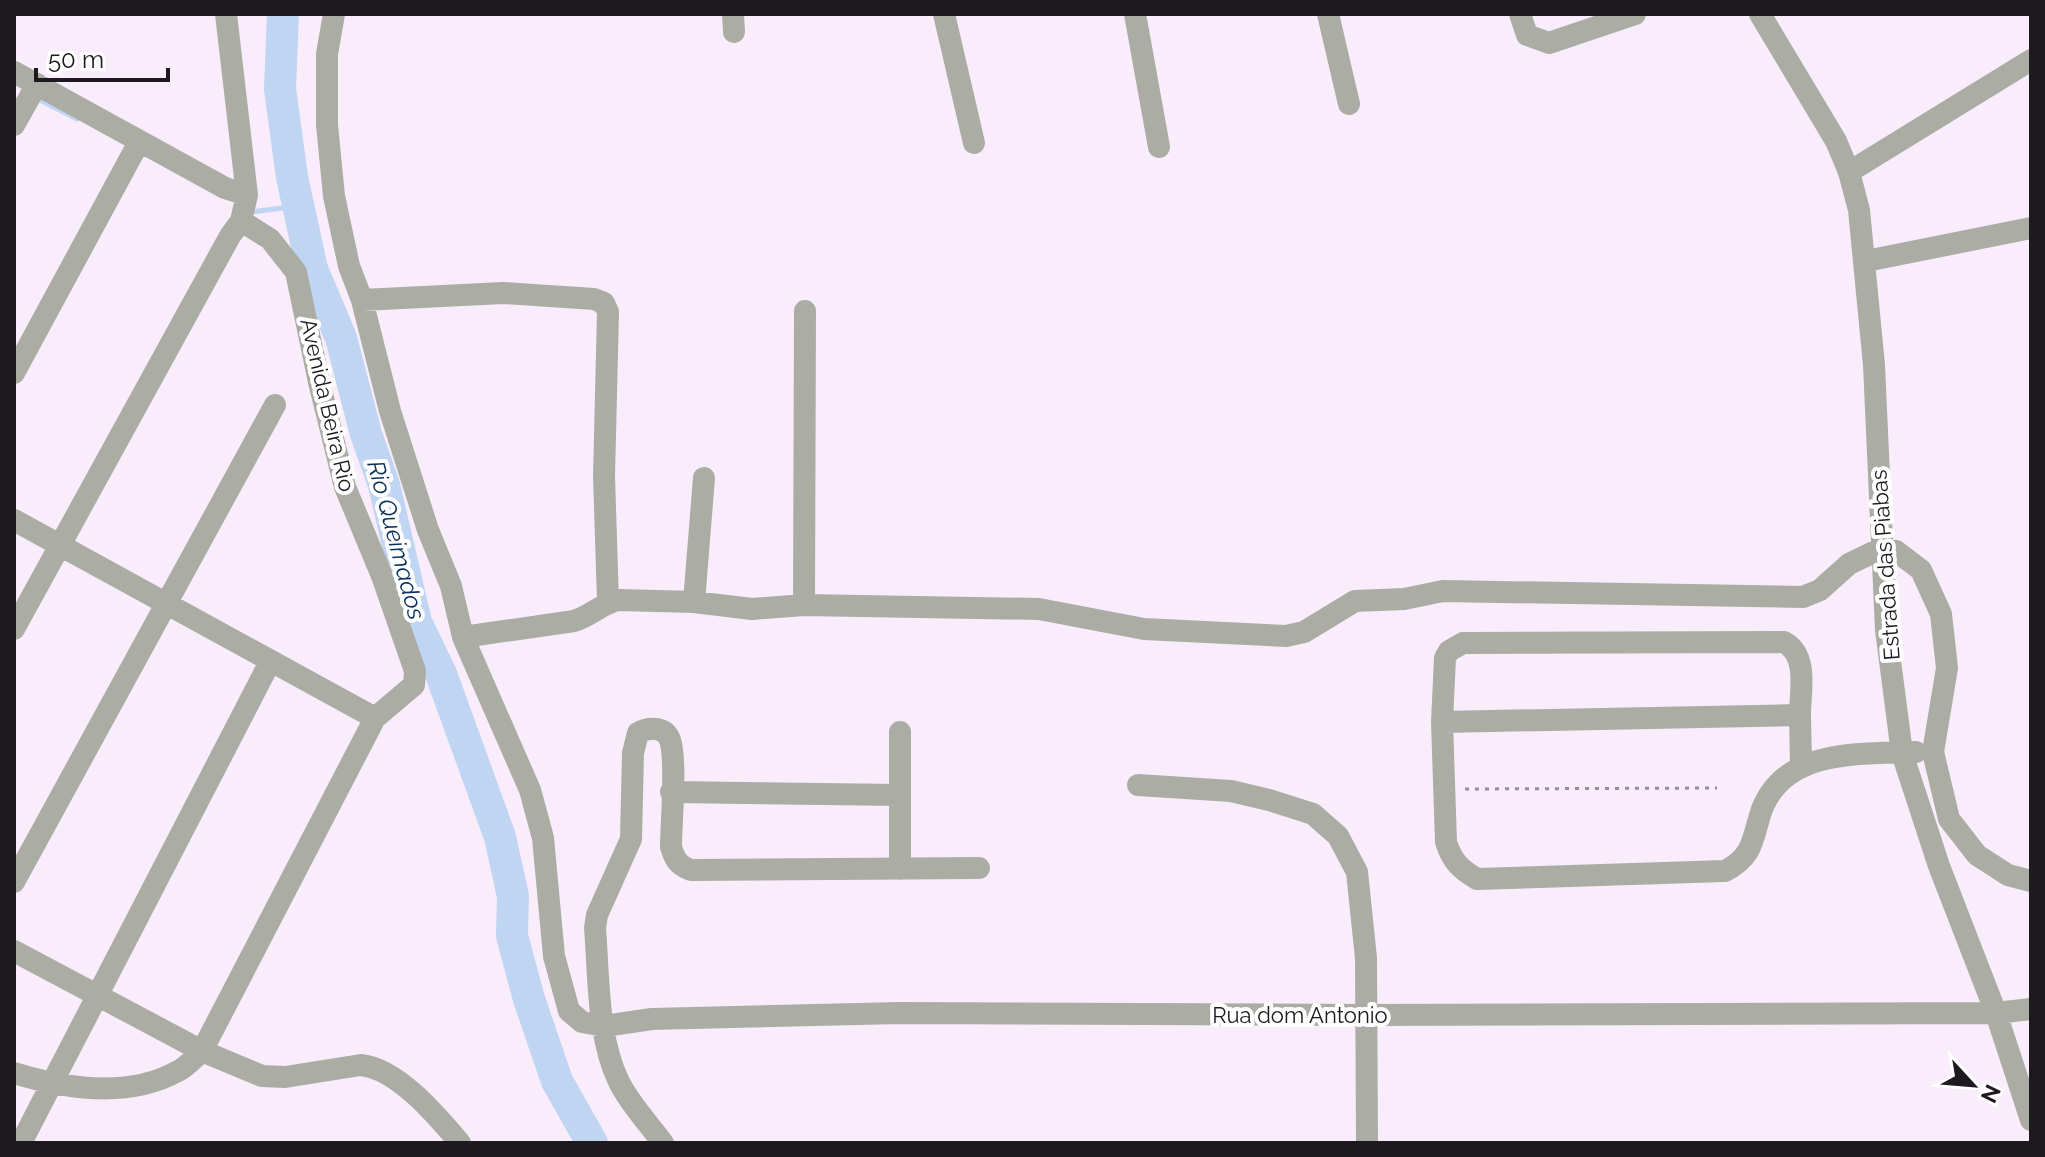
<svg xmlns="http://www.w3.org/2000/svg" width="2045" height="1157" font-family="Raleway,sans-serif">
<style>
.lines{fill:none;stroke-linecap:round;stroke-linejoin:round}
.stream{stroke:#bfd5f2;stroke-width:5}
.river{stroke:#bfd5f2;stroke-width:32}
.path{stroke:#948c96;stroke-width:3;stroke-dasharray:4 6;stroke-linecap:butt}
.minor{stroke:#abada5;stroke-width:22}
.labels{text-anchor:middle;stroke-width:8;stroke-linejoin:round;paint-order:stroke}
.street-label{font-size:22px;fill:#1d191e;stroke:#fff}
.water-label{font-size:24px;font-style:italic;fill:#0a305c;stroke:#fff}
</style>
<rect width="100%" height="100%" fill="#f9edfc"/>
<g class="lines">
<!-- stream -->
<path class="stream" d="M36,98L77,119
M251,212L298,206"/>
<!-- river -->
<path class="river" d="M283,14L280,89L292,177L312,269L341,338L366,434L384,485L416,622L441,674L500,837L513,896L512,936L529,999L557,1081L592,1143"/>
<!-- path -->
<path class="path" d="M1465,789L1717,788"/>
<!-- minor -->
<path class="minor" d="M334,14L327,54V125L334,196L349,266L362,300L390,411L428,530L451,586L463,637L530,790L543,838L554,956L569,1011L582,1022L604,1026L652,1019L900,1013L1368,1015L1996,1013L2031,1009
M733,14L734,32
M944,14L974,143
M1135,14L1159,147
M1328,14L1349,104
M1520,14L1527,35L1549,43L1635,14
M1760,14L1836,141L1849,172L1859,210L1874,365L1886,630L1902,753L1939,866L1996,1013L2031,1120
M14,72L225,188L247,195
M14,125L37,84
M1849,172L2031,60
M1866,261L2031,228
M362,300L503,293L594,299L604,303L608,312L604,476L608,602
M14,373L139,142
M14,520L375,718L414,685L415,671L382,576L345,487L319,382L296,272L270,239L241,221
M694,602L704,478
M804,605L805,311
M14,629L230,236L241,221L247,195L226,14
M463,637L574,621C591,616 602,603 619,600L694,602L752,609L804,605L1039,609L1144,629L1286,636L1304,632L1355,601L1404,599L1443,591L1803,597L1820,590L1849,564L1882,548L1896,551L1921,570L1941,614L1947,668L1933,752L1949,819L1977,855L2008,875L2031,881
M1442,722L1445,658L1449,651L1463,643L1784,642C1809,655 1800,692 1800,715
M900,732V869
M1801,765L1800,715L1442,722L1446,842C1452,861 1460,869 1477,879L1725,871C1752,857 1752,842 1760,815C1781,748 1859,754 1916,752
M1138,785L1231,791L1269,800L1313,814L1338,836L1357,872L1366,958L1367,1143
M671,792L900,795
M14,882L275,405
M14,951L202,1051L262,1076L285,1077L361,1065C398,1069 437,1116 460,1143
M14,1073C66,1089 128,1099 178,1071C187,1067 195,1057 202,1051L375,718
M21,1143L270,662
M663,1143C648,1123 630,1104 619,1082C597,1037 599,977 595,928L597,915L631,839L633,753L638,733C648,727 665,726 670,740C677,761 671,822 671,847C675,860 678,865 691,870L979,868"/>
</g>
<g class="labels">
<!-- street labels -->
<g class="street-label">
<text transform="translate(328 405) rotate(77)" y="8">Avenida Beira Rio</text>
<text transform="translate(1885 565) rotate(-94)" y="8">Estrada das Piabas</text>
<text x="1300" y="1023">Rua dom Antonio</text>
</g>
<!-- water labels -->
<g class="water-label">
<text transform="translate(396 540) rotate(75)" y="8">Rio Queimados</text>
</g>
</g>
<!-- border -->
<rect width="2045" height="1157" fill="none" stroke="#1d191e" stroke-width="32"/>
<!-- north arrow -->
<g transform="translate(1973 1085) rotate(116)" stroke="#ffffff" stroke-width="6" paint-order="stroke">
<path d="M0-6L14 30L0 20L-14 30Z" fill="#1d191e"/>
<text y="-12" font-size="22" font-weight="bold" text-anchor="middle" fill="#1d191e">N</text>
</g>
<!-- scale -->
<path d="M36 68v12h132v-12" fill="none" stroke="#1d191e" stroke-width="4"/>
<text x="48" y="68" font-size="24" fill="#1d191e" stroke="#ffffff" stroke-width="6" paint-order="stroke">50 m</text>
</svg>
